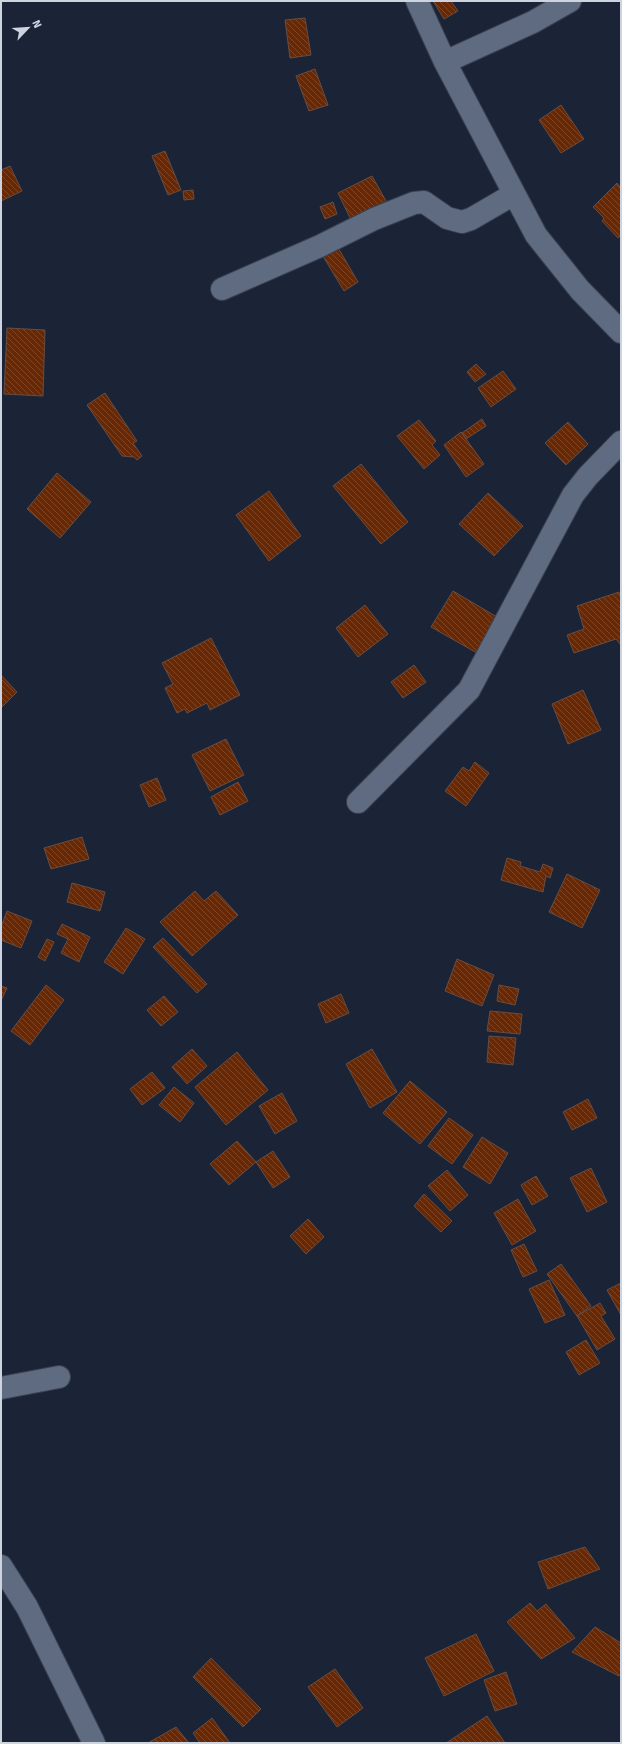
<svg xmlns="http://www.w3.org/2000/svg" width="622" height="1744" font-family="'Fira Sans',sans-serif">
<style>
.building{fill:url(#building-back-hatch);stroke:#664d43}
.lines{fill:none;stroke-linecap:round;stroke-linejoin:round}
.minor-casing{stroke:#394150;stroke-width:24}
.minor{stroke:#5f6b81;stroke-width:22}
</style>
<defs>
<pattern id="building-back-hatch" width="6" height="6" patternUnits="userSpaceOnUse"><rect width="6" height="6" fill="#692804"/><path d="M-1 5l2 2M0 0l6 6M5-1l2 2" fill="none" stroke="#7d4628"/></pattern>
</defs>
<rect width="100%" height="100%" fill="#1b2436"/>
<!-- building -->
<path class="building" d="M433,1H451L458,11L444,19Z
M305,18L311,55L290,58L285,20Z
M315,69L328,105L309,111L296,76Z
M561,105L584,139L561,153L539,120Z
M165,151L181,190L168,195L152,156Z
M10,166L22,191L1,201V170Z
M372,176L390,208L354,226L338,193Z
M617,183L621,188V235L618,238L602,221L604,218L593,207Z
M193,190L194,199L184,200L183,191Z
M333,202L337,214L325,219L320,207Z
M336,244L358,282L344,291L321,253Z
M7,328L45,330L43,396L4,394Z
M476,364L486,374L475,382L467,372Z
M503,371L516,389L491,407L478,388Z
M105,393L137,441L133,443L142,456L137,460L134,457L122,456L87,405Z
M482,419L486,426L466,439L462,433Z
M419,420L436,441L432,445L440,455L424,469L397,436Z
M568,422L588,444L566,465L545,443Z
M461,432L484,464L466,477L444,445Z
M361,464L408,522L381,544L333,486Z
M57,473L91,502L60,538L27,509Z
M269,491L301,536L269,561L236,515Z
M488,493L523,526L494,556L459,524Z
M453,591L497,617L477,653L431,627Z
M619,592L621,597V645L616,639L574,653L567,635L584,629L577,606Z
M365,605L388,634L358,657L336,628Z
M211,638L240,695L210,710L207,703L187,713L185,709L177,713L165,688L173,684L162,663Z
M414,665L426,682L403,698L391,682Z
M1,675L17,692L1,708Z
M583,690L601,730L568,744L552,704Z
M226,739L244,775L210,791L192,755Z
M475,762L489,773L466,806L445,791L463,767L469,771Z
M157,778L166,800L149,807L140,785Z
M238,782L248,801L220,815L211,797Z
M82,837L89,859L51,869L44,848Z
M507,858L521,862L520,866L540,872L543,864L553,868L550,878L546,876L543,892L501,880Z
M567,874L600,890L582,928L549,912Z
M72,883L105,892L100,911L67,902Z
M195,891L204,901L216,891L238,915L192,956L160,922Z
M7,911L32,921L21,948L1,940V927Z
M62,924L90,937L79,962L61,953L68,939L57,934Z
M126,928L145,939L123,974L104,962Z
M163,938L207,984L197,993L153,947Z
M47,939L54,942L45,961L38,957Z
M457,959L494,975L482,1006L445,991Z
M46,985L64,1000L30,1045L11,1031Z
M499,985L519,989L515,1005L497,1001Z
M1,986L7,988L1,1001Z
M341,994L349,1013L326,1023L318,1004Z
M164,996L178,1012L161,1026L147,1010Z
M490,1011L522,1014L520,1034L487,1031Z
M489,1036L516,1038L513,1065L487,1062Z
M192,1049L207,1066L187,1084L172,1067Z
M372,1049L397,1092L370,1108L346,1064Z
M237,1052L268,1090L226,1125L195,1087Z
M152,1072L165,1088L142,1105L130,1089Z
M410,1081L447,1112L420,1144L383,1113Z
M174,1087L194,1103L180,1122L159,1105Z
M282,1093L297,1121L275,1134L259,1106Z
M588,1099L597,1118L572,1130L563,1112Z
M449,1118L473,1135L452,1164L428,1146Z
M482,1137L508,1153L490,1184L463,1167Z
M237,1141L256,1162L229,1185L210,1164Z
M273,1151L290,1177L273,1188L256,1162Z
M591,1168L607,1202L587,1212L570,1178Z
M447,1170L468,1195L450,1211L428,1186Z
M536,1176L548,1196L532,1205L521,1185Z
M424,1194L452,1221L441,1232L414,1206Z
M518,1199L536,1231L512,1245L494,1213Z
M308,1219L324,1237L306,1254L290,1236Z
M524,1244L537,1271L523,1277L511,1250Z
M561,1264L591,1306L577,1316L547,1274Z
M549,1280L565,1315L545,1323L529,1289Z
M621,1283V1315L607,1290Z
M600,1303L606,1313L601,1316L615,1339L597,1350L577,1316Z
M586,1340L600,1363L579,1375L566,1352Z
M585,1547L600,1569L548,1589L538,1562Z
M530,1603L537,1611L546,1604L575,1638L541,1659L507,1622Z
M595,1627L621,1643V1674L619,1676L572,1652Z
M476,1634L494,1671L444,1696L425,1658Z
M211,1658L261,1709L243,1727L193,1677Z
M335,1669L363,1708L337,1727L308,1687Z
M506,1672L517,1704L495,1711L484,1680Z
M487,1716L505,1743H446Z
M212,1718L230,1743H200L193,1733Z
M176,1727L189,1743H148Z"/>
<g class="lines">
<!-- minor casing -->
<g class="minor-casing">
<path id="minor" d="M417,1L445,62L536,235L580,290L621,332
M445,62L533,22L570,1
M222,289L320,246L374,219L414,203L424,202L447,218L462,222L471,219L514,194
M358,802L469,690L573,495L588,476L621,442
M1,1388L59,1377
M1,1566L27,1607L94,1743"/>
</g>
<!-- minor -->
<use href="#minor" class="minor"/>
</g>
<!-- border -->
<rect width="622" height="1744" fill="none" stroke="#cdd4e0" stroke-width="4"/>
<!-- north arrow -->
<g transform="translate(28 28) rotate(65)" stroke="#1b2436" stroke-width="3" paint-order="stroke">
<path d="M0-3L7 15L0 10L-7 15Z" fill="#cdd4e0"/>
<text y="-6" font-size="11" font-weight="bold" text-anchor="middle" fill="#cdd4e0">N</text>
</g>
</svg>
